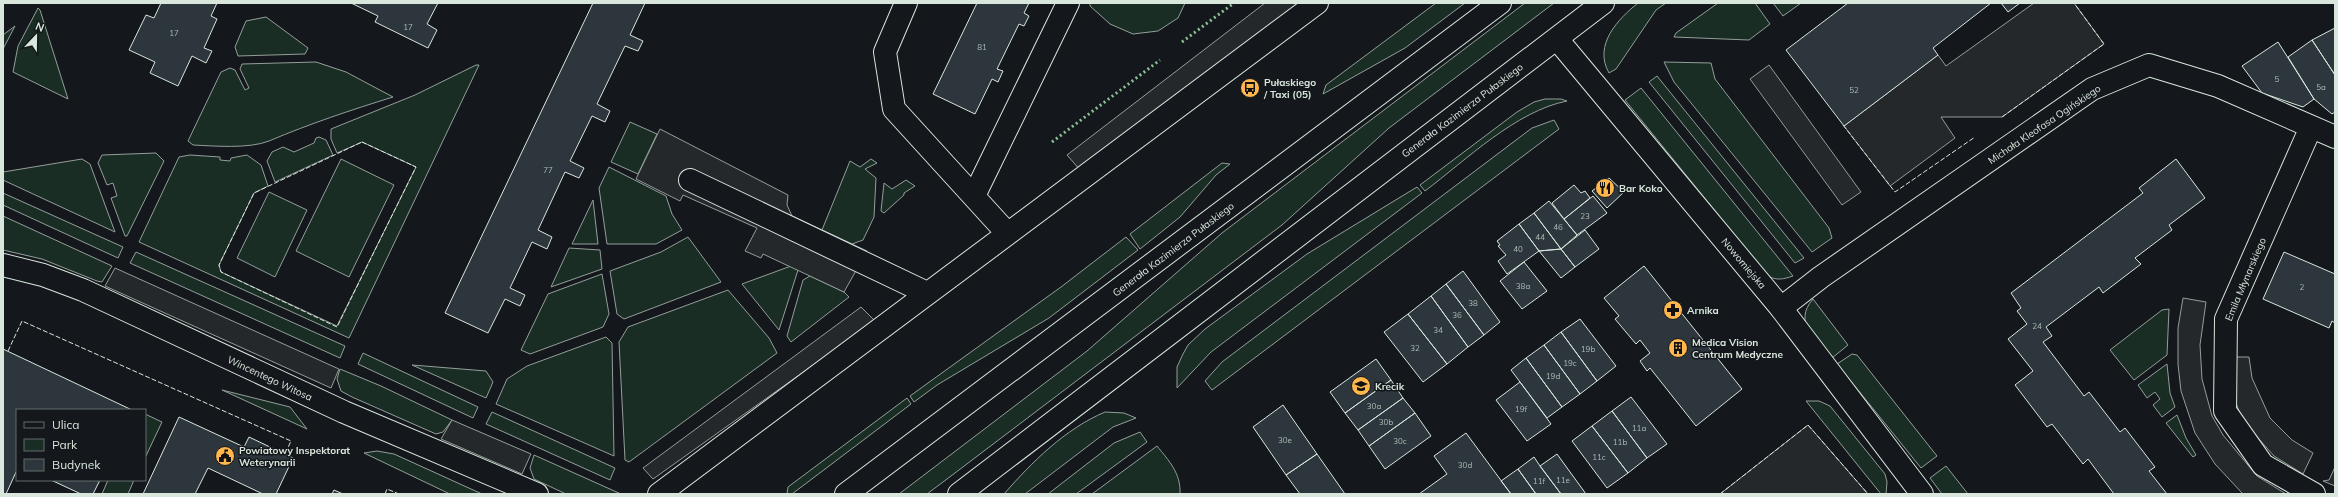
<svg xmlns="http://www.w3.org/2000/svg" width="2338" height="497" font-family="Mulish,sans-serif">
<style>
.green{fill:#1a2d24;stroke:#939e99}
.parking{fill:#24282b;stroke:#939e99}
.building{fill:#2c363c;stroke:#d8e6dc}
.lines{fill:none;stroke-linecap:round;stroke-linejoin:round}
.minor-casing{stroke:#d8e6dc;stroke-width:24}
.tertiary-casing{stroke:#d8e6dc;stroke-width:24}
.secondary-casing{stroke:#d8e6dc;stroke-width:24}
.minor{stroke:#14181c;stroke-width:22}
.tertiary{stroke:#14181c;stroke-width:22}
.secondary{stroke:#14181c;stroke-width:22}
.hedge{stroke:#8ac095;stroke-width:3;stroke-dasharray:2 3;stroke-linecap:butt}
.fence{stroke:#d8e6dc;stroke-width:1;stroke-dasharray:5 2;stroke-linecap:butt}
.labels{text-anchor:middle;stroke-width:3;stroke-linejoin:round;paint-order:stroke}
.number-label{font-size:8px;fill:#adbab4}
.poi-label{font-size:10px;font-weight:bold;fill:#d8e6dc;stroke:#14181c;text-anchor:start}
.street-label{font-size:10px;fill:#d8e6dc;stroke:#14181c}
</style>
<rect width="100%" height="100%" fill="#14181c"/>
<!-- green -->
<path class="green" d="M1090,3H1185L1178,18L1158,31L1133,34L1110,24L1090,6Z
M1436,3H1465L1405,48L1323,94L1326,85Z
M1525,3H1554L1389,128L1282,225L951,476L927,494H899L1087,351L1222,233Z
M1638,3H1666L1656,10L1616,69L1609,73C1593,45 1618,19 1638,3Z
M1718,3H1755L1770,24L1749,40L1674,37L1676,33Z
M1773,3H1801L1783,16Z
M38,8L40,10L68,99L13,72L18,46Z
M266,17L308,48L305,54L238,56L235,47L246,21Z
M15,26L3,49V35Z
M316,62L346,72L393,97C351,110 309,124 269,141C249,149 214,146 193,145L188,141L221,72L230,68L235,70L245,90L249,88L240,69L242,64Z
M1664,62L1711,63L1715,79L1829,228L1832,238L1812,252L1674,82Z
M476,65H479L349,338L139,242L179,157L190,155L220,157V160L230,161L231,158L247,155L261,165L268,186L254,193L219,265L221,272L337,326L416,167L362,142L337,153L331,139V129L415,95Z
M1657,76L1804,258L1795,263L1649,82Z
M1641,88L1793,276C1784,279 1777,281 1768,276L1625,100Z
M1545,99H1561L1567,101C1516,111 1466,160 1425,191L1420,185L1517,112L1534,102Z
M1554,120L1559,129L1212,390L1205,381L1222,362L1532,128Z
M630,122L657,134L638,174L611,162Z
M319,137L326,140L333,155L275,182L267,161L272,152L283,147L294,152L314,143L316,138Z
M156,153L164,161L127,236H125L111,198L117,196L113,183L107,185L98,163L102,155Z
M82,159L90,164L115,232L3,180V172Z
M341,159L394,185L349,277L296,251Z
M871,159L877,163L865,169L876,178L874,217L863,240L852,244L822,230L850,161L860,167Z
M1222,163L1230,164L1216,175L1180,217L1140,249L1130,234Z
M609,167L666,196L672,214L682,230L656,244H607L599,188Z
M906,180L915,186L904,193V195L884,213L881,211L884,183L892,189Z
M1417,187L1422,193L1211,352L1177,388V367L1183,354L1188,345L1205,329L1307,254Z
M269,192L307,210L275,277L237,258Z
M3,193L123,247L118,258L3,205Z
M593,200L598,244H572Z
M3,216L112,266L102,282L97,281L42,259L3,250Z
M688,237L721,282L624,319L617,314L610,271L661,252Z
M1126,237L1138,250L1049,318L937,385L914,402L910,396L1061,287Z
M569,248L600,250L602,269L551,287Z
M136,252L345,346L340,358L130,263Z
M791,266L798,270L779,330L742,284Z
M602,274L609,314L603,327L530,354L521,350L548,294Z
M810,276L844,292L849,297L791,342L787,336L803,280Z
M728,290L769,338L777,353L629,462L625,460L619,342L628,327Z
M1813,299L1848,345L1832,358C1817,340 1792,323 1813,299Z
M2169,309L2167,355L2134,380L2110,350L2162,310Z
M606,337L612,343L614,456L496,404L507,379L527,366Z
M363,353L478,407L473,418L358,364Z
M1852,354L1857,355L1937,456L1921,468L1837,364Z
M2167,364L2170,393L2175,407L2162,417L2153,405L2160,399L2155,392L2147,398L2138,385Z
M412,365L486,371L493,382L486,398Z
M340,369L381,386L452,420L443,432L436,434L352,397L341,391L337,379Z
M222,390L290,407L307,429Z
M907,398L911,404L792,494H787L788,487Z
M1806,401H1819L1830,406L1885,474L1887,482L1886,494H1881Z
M492,412L615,468L610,480L486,424Z
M1105,412L1124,413L1136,418L1113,427L1025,494H1004C1032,462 1065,429 1105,412Z
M145,414L162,422L145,458Z
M2177,415L2186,438L2196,455L2193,457L2166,423Z
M1140,432L1147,442L1076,494H1048L1114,443Z
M1157,446C1169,461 1181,473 1180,494H1092Z
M377,451L394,454L482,494H450L364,453Z
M534,455L621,494H566L534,479L530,468Z
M1946,466L1968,494H1942L1930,478Z
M108,480H134L128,494H102Z"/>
<!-- parking -->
<path class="parking" d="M1265,3H1304L1081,171L1067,155Z
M2034,3H2074L2104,44L2002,117H1941L1955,138L1890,186L1844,126L1938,55L1946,66Z
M1769,65L1861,192L1842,205L1750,79Z
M660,129L788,195L787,205L792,216L867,251L844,292L763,254L761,258L745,251L757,228L683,195L680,201L636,179Z
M115,268L339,369L331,388L105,286Z
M2183,298L2206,302L2200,345L2202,379L2212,416L2223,435L2257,476L2286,494H2243L2215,464L2195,433L2181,391L2178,364V328Z
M861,307L875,321L653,479L643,468Z
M2229,357H2249L2252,378L2270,418L2292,440L2313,453L2303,474L2274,456L2251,430L2239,411L2232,392Z
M452,420L531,454L522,474L441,439Z
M1808,425L1868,494H1720Z
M2335,467V486L2323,481L2329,480Z"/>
<!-- building -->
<path class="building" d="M161,3H217L211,16L217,19L204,48L212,51L206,63L192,56L178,86L150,73L155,62L129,50L146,15L154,18Z
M351,3H438L427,24L437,30L428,48L375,22L378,16Z
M593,3H645L630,35L643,41L638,51L625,46L597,104L610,111L605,122L592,116L570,161L584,168L579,178L565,172L538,230L552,237L547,249L532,242L510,288L525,295L520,306L505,299L488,333L445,313Z
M977,3H1029L1024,13L1029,16L1024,26L1019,24L997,69L1003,71L998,82L992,79L975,114L933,94Z
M1848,3H1991L1933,48L1938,55L1844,126L1786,50Z
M2001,3H2020L2008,12Z
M2335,28V75L2312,40Z
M2312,40L2335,75V112L2332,114L2314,99L2288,57Z
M2278,42L2314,99L2303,107L2262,93L2242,66Z
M2176,159L2205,198L2169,225L2172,230L2135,258L2141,264L2103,293L2099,287L2046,327L2052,336L2043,342L2084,396L2089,392L2120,432L2125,428L2155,467L2149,471L2167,494H2114L2088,459L2083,464L2052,424L2047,427L2015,385L2033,371L2008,339L2027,324L2017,311L2021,308L2011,293L2143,193L2139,188Z
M1609,178L1624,192L1607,208L1592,191Z
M1574,185L1581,193L1585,191L1590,198L1564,219L1552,203Z
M1593,196L1607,213L1577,235L1564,219Z
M1549,201L1577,235L1561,249L1534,213Z
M1534,213L1561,249L1539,251L1519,224Z
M1519,224L1539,251L1507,274L1498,261L1506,255L1498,246L1500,245L1497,241Z
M1585,230L1599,249L1575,267L1561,249Z
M1561,249L1575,267L1561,278L1539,251Z
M2284,252L2335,274V323L2332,321L2329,328L2263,299Z
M1524,262L1547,291L1522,309L1500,281Z
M1644,266L1742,389L1696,426L1650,368L1647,371L1640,361L1650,353L1640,340L1636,344L1615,319L1619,316L1604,298Z
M1463,271L1500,322L1484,335L1446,284Z
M1446,284L1484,335L1468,347L1431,296Z
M1431,296L1468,347L1447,364L1408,314Z
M1408,314L1447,364L1423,382L1384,332Z
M1580,319L1616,366L1597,381L1561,332Z
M1561,332L1597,381L1580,394L1544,345Z
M1544,345L1580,394L1562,407L1526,358Z
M3,349L132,410H17V470L6,494H3Z
M1526,358L1562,407L1547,418L1511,370Z
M1376,359L1391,380L1345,413L1330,392Z
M1391,380L1403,398L1358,430L1345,413Z
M1520,382L1551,424L1527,441L1496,400Z
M1631,397L1667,444L1647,458L1612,411Z
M1403,398L1415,413L1369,446L1358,430Z
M1283,405L1317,454L1286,475L1253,427Z
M1612,411L1647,458L1628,473L1592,426Z
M1415,413L1431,436L1385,469L1369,446Z
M179,417L244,447L249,437L293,458L276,494H263L208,468L195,494H143Z
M1592,426L1628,473L1607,488L1572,441Z
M1466,433L1511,494H1419L1447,474L1434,456Z
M1317,454L1345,494H1300L1286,475Z
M1557,454L1586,494H1561L1540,466Z
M1534,457L1540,466L1561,494H1536L1518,469Z
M1518,469L1536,494H1511L1501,481Z
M51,480H100L93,494H81Z
M334,490L343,494H332Z"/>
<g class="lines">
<!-- minor casing -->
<g class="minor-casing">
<path id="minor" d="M906,3L885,52L894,109L1007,233
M2311,127L2226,319L2225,411L2263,465L2314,494
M690,180L927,293
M974,196L1068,3
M1781,308L1821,277L2092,89L2149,65L2218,86L2335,137
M659,494L1317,3"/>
</g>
<!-- tertiary casing -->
<g class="tertiary-casing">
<path id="tertiary" d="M1557,39L1781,308L1922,494
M3,265L43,275L83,290L344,412L537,494"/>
</g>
<!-- secondary casing -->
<g class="secondary-casing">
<path id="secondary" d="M846,494L1500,3
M959,494L1603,3"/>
</g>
<!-- minor -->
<use href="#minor" class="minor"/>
<!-- tertiary -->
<use href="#tertiary" class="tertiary"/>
<!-- secondary -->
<use href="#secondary" class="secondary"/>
<!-- hedge -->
<path class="hedge" d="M1182,42L1234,3
M1052,142L1160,60"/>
<!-- fence -->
<path class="fence" d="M2002,117L2104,44L2074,3
M1843,125L1895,192L1975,137
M362,142L416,167L337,327L221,272L219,265L254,193Z
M8,351L22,321L291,441L285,454
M385,494L387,489L399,494
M1720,494L1808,425L1868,494"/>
</g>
<!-- icons -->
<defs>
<g id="bus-disc" transform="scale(1)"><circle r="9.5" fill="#ffb74d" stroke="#14181c"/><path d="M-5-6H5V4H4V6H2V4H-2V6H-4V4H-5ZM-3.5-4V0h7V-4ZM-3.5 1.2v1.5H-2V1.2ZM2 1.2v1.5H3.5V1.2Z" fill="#111"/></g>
<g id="restaurant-disc" transform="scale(1)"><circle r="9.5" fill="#ffb74d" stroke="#14181c"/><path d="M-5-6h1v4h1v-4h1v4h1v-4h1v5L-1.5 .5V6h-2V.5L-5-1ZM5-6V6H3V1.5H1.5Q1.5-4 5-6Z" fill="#111"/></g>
<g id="pharmacy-disc" transform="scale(1)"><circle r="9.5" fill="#ffb74d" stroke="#14181c"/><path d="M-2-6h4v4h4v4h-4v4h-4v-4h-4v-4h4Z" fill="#111"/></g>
<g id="building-disc" transform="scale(1)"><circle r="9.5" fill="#ffb74d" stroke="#14181c"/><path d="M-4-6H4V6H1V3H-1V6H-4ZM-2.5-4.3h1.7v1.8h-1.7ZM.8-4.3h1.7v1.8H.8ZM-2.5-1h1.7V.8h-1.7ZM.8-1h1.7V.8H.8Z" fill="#111"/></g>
<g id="school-disc" transform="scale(1)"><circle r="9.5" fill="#ffb74d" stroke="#14181c"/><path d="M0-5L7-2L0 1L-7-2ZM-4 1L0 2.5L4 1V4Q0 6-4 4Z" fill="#111"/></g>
<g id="civic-disc" transform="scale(1)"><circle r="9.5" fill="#ffb74d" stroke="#14181c"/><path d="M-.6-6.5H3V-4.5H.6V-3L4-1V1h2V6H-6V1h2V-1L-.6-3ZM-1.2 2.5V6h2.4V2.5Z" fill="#111"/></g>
</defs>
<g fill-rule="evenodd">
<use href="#bus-disc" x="1250" y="88"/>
<use href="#restaurant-disc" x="1605" y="188"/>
<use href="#pharmacy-disc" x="1673" y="310"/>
<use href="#building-disc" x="1678" y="348"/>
<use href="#school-disc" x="1361" y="386"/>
<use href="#civic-disc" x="225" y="456"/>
</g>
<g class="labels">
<!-- number labels -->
<g class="number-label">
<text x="408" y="30">17</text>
<text x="174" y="36">17</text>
<text x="982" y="50">81</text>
<text x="2277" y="82">5</text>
<text x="2321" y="90">5a</text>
<text x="1854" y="93">52</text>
<text x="548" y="173">77</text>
<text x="1585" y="219">23</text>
<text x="1558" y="230">46</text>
<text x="1540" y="240">44</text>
<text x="1518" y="252">40</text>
<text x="1523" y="289">38a</text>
<text x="2302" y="290">2</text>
<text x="1473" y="306">38</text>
<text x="1457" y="318">36</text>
<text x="2037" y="329">24</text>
<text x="1438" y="333">34</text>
<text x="1415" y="351">32</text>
<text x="1588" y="352">19b</text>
<text x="1570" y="366">19c</text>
<text x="1553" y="379">19d</text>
<text x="1374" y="409">30a</text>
<text x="1521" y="412">19f</text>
<text x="1386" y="425">30b</text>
<text x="1639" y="431">11a</text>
<text x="1285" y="443">30e</text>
<text x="1400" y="444">30c</text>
<text x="1620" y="445">11b</text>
<text x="1599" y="460">11c</text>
<text x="1465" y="468">30d</text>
<text x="1563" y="483">11e</text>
<text x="1539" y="484">11f</text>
</g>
<!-- poi labels -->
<g class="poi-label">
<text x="1264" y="86">Pułaskiego<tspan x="1264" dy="12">/ Taxi (05)</tspan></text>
<text x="1619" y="192">Bar Koko</text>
<text x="1687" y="314">Arnika</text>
<text x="1692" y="346">Medica Vision<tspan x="1692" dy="12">Centrum Medyczne</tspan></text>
<text x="1375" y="390">Krecik</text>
<text x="239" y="454">Powiatowy Inspektorat<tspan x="239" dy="12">Weterynarii</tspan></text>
</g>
<!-- street labels -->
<g class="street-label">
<text transform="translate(1462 110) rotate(-37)" y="4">Generała Kazimierza Pułaskiego</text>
<text transform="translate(2044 124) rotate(-34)" y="4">Michała Kleofasa Ogińskiego</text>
<text transform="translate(1173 249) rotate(-37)" y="4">Generała Kazimierza Pułaskiego</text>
<text transform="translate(1744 263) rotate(50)" y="4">Nowomiejska</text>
<text transform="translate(2245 279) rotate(-67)" y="4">Emila Młynarskiego</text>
<text transform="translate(270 378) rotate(25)" y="4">Wincentego Witosa</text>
</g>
</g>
<!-- border -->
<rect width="2338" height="497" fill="none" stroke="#d8e6dc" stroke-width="8"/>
<!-- legend -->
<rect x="16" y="409" width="130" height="72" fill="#14181c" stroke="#626a69"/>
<rect x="24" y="422" width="20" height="6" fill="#14181c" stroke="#626a69"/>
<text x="52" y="429" font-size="12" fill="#d8e6dc">Ulica</text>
<rect x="24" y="439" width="20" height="12" fill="#1a2d24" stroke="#626a69"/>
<text x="52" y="449" font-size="12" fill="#d8e6dc">Park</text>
<rect x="24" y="459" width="20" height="12" fill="#2c363c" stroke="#626a69"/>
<text x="52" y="469" font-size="12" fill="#d8e6dc">Budynek</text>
<!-- north arrow -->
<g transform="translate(36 36) rotate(22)" stroke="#14181c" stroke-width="3" paint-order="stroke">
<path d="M0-3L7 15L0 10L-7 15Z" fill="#d8e6dc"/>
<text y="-6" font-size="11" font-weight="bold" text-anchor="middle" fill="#d8e6dc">N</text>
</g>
</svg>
